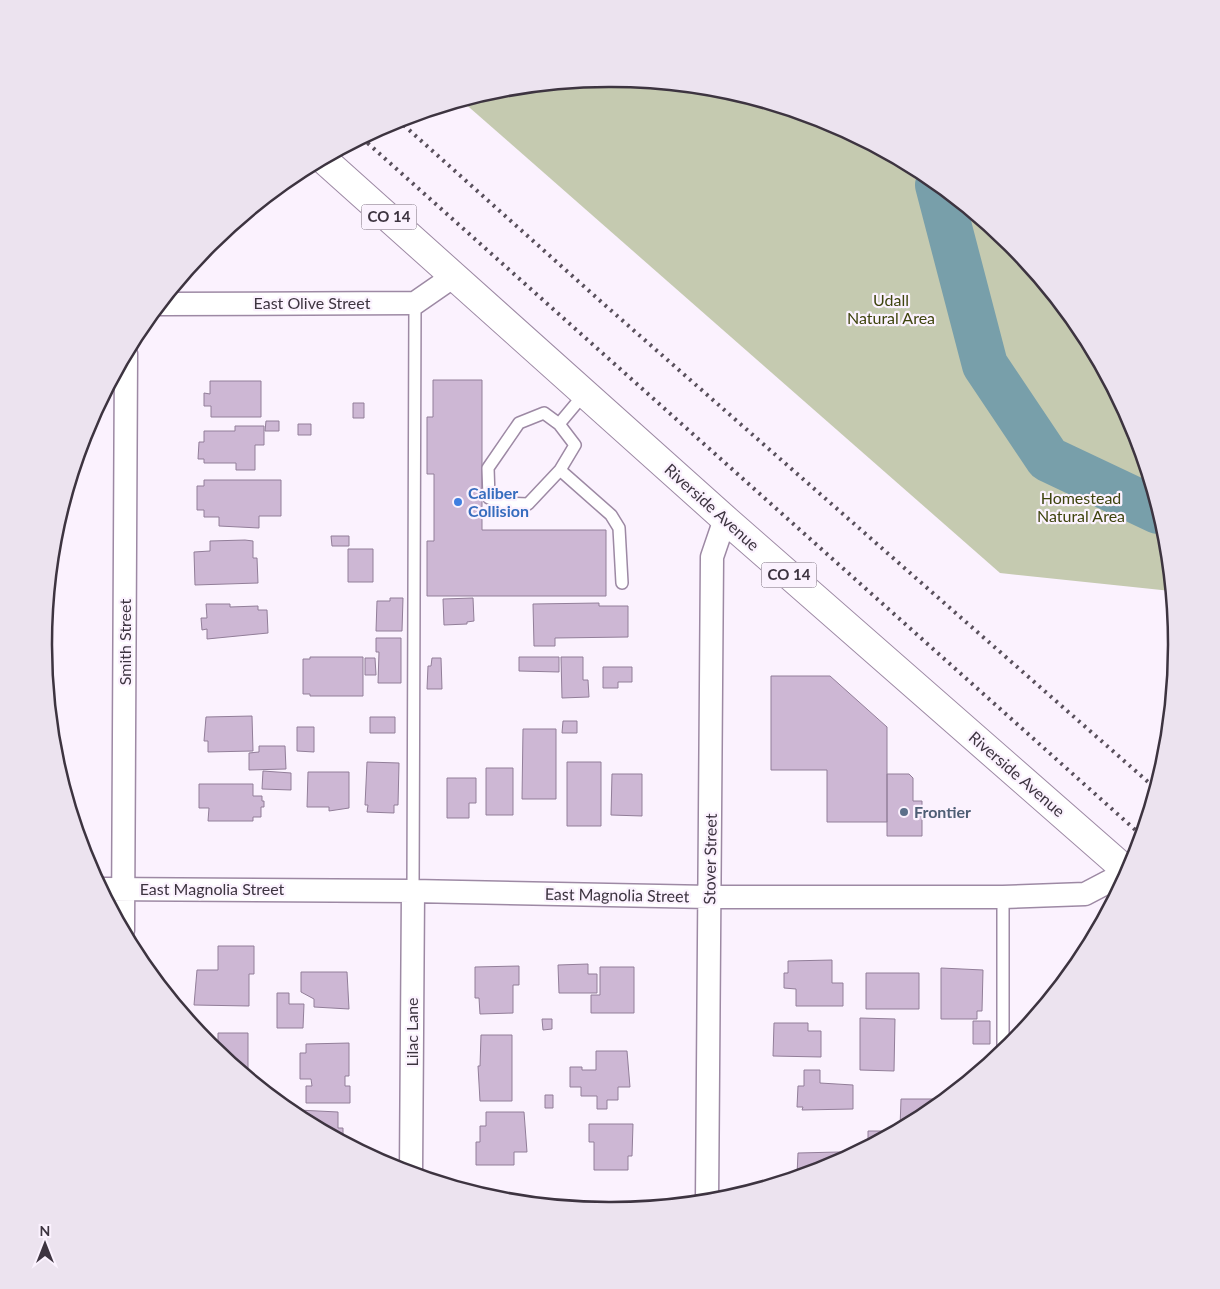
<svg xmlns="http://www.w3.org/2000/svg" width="1220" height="1289" font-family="Lato,sans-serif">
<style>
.green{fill:#c5cab0}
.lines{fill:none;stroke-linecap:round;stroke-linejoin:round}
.river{stroke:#789faa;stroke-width:46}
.building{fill:#cdb7d4;stroke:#927e99}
.lane-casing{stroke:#9d89a4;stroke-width:14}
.street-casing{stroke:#9d89a4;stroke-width:25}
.highway-casing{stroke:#9d89a4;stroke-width:30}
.lane{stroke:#fff;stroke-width:11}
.street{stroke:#fff;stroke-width:22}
.highway{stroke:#fff;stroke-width:28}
.rail{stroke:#59505c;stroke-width:4;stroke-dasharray:2.5 5;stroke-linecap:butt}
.shop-dot{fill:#3f7fe0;stroke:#fbf2fe;stroke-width:2}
.service-dot{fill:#5c6f8a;stroke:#fbf2fe;stroke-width:2}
.labels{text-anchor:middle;stroke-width:4.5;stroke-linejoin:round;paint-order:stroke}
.shield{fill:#fbf2fe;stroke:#766d79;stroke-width:1}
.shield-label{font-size:15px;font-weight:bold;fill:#3d3440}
.park-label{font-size:16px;fill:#3e440d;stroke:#fbf2fe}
.street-label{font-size:16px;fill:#3d3440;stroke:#fbf2fe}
.shop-label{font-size:16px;font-weight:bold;fill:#366cbe;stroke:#fbf2fe;text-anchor:start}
.service-label{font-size:16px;font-weight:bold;fill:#4e5e75;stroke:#fbf2fe;text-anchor:start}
.rim{fill:none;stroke:#3d3440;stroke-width:2.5}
</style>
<rect width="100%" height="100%" fill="#fbf2fe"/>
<!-- green -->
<path class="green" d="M610,78L721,89L827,121L925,174L1011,244L1081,330L1133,428L1165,534L1171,591L1000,573L462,101L500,89Z"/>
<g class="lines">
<!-- river -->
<path class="river" d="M938,185L985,365L1048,459L1158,511"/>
</g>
<!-- building -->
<path class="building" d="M433,380H482V530H606V596H427V541H434V474H427V417H433Z
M210,381H261V417H211V406H204V393L210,394Z
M353,403H364V418H353Z
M266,421H279V431H265Z
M298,424H311V435H298Z
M235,426H264V445H255V470H236V463H204V459H198L199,442H204V431H235Z
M204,480H281V516H259V528L219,526V517H204V510H197V486H204Z
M331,536H349V546H332Z
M245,540L253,541V558H257L258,583L195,585L194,552L210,551V541Z
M348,549H373V582H348Z
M390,598H403L402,631H376L377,601H390Z
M473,598L474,621L467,622V624L444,625L443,599Z
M599,603V606H628V637L555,638V646H534L533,604Z
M206,604H230V607L258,606V610H267L268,633L207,639V629L202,630L201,618H207Z
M376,638H401V683H378L379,652H376Z
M310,657H363V696H310V694H303V659H310Z
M519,657H559V672L519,671Z
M561,657H583V680H588L589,697L562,698Z
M365,658H375L376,675H365Z
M432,658H441L442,689H427L428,666H431Z
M603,667H632V682H618V688H603Z
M771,676H830L887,727V822H827V770H771Z
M252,716L253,751L208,752V741H204L206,717Z
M370,717H395V733H370Z
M563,721H577V733H562Z
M297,727H314V752L297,751Z
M523,729H556V799H522Z
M259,746H285L286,769L249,770V753L259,752Z
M367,762L399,763L398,805H394V813L367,812L368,805H365Z
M567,762H601V826H567Z
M486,768H513V815H486Z
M263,771L291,773V790L262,789Z
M308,772H349V808L329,811V807H307Z
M612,774H642V816L611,815Z
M887,774H909L913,778V801H922V836H887Z
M447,778H476V803H469V818H447Z
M199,784H253V796H262V801H264V807H261V817H253V821H208L209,808H199Z
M218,946H254V974H249V1006L194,1005L197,970H218Z
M832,960V983H843V1006H796V989L784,988V973H788V961Z
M588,964V974H597V993H559L558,965Z
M519,966V985H513V1013L480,1014L479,998H475V967Z
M600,967H634V1013H591V995H600Z
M941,968L983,970L982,1011H977V1019H941Z
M301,972H347L349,1009L314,1007V999L301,992Z
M866,973H919V1009H866Z
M277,993H289V1004H304L303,1028H277Z
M860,1018L895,1019L894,1071L860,1070Z
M542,1019H552V1029L543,1030Z
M973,1021H990V1044H973Z
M774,1023H808V1031H821V1057L773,1056Z
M218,1033H248V1076L211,1046H218Z
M481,1035H512V1101H480L478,1066H480Z
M349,1043V1076H345V1086H350V1103H306V1086H312L311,1079H300V1053H306V1044Z
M596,1051H627L630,1087H618V1100H607V1109H597V1096H581V1087H570V1067H582V1070H596Z
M804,1070H820V1083L853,1085V1109L802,1110L803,1107H797L798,1086H804Z
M545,1095H553V1108H545Z
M901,1099H944L924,1115L900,1128Z
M298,1110L338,1112V1128H343V1141L298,1117Z
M486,1112H524L527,1152H514V1165H476V1142H480V1126H486Z
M589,1124H633L632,1156H628V1170H594V1142H589Z
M868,1131H893V1132L868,1146Z
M839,1152H855L826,1168L797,1175L798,1153Z
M599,1202H629V1209L599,1210Z"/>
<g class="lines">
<!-- lane casing -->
<g class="lane-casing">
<path id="lane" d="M559,424L575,445L560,470L528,504L501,503L489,498L488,468L519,423L544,413L559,424L585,393
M560,470L611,515L619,528L622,583
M413,891L415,303
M1003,897V1051"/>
</g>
<!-- street casing -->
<g class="street-casing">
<path id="street" d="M161,304L415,303L454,276
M102,889L413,891L709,897H1003L1085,894L1127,872
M123,930L126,354
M411,1173L413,891
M707,1201L712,557L725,519"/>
</g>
<!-- highway casing -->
<g class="highway-casing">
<path id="highway" d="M323,159L725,519L1128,872"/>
</g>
<!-- lane -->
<use href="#lane" class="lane"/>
<!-- street -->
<use href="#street" class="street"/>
<!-- highway -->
<use href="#highway" class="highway"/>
<!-- rail -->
<path class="rail" d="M398,120L606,306L1155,788
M362,138L1141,835"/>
</g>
<!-- markers -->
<circle class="shop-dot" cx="458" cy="502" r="5"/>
<circle class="service-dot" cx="904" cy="812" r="5"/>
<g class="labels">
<!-- shield labels -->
<g class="shield">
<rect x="361.5" y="204.5" width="55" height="25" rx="4"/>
<rect x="761.5" y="562.5" width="55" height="25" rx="4"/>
</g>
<g class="shield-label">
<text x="389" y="222">CO 14</text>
<text x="789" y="580">CO 14</text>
</g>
<!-- park labels -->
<g class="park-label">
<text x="891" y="306">Udall<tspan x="891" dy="18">Natural Area</tspan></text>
<text x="1081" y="504">Homestead<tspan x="1081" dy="18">Natural Area</tspan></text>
</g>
<!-- street labels -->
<g class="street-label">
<text x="312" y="309">East Olive Street</text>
<text transform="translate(712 507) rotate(42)" y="6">Riverside Avenue</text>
<text transform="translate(125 642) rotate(-90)" y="6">Smith Street</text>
<text transform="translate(1017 774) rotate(41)" y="6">Riverside Avenue</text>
<text transform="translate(710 859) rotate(-89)" y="6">Stover Street</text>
<text x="212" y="895">East Magnolia Street</text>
<text transform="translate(617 895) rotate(1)" y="6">East Magnolia Street</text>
<text transform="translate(412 1032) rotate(-90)" y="6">Lilac Lane</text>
</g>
<!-- shop labels -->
<g class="shop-label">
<text x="468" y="499">Caliber<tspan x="468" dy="18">Collision</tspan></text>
</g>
<!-- service labels -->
<g class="service-label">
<text x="914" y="818">Frontier</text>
</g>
</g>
<!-- crop -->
<path d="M0 0H1220V1289H0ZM609 87H611A557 557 0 0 1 1168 644V645A557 557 0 0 1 611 1202H609A557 557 0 0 1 52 645V644A557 557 0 0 1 609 87Z" fill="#ece3ef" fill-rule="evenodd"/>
<path class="rim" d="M609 87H611A557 557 0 0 1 1168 644V645A557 557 0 0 1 611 1202H609A557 557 0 0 1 52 645V644A557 557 0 0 1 609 87Z"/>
<!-- north arrow -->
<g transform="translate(45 1244)" stroke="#fbf2fe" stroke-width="4" paint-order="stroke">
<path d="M0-4L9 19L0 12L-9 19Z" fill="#3d3440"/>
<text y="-8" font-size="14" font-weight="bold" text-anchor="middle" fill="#3d3440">N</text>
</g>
</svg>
